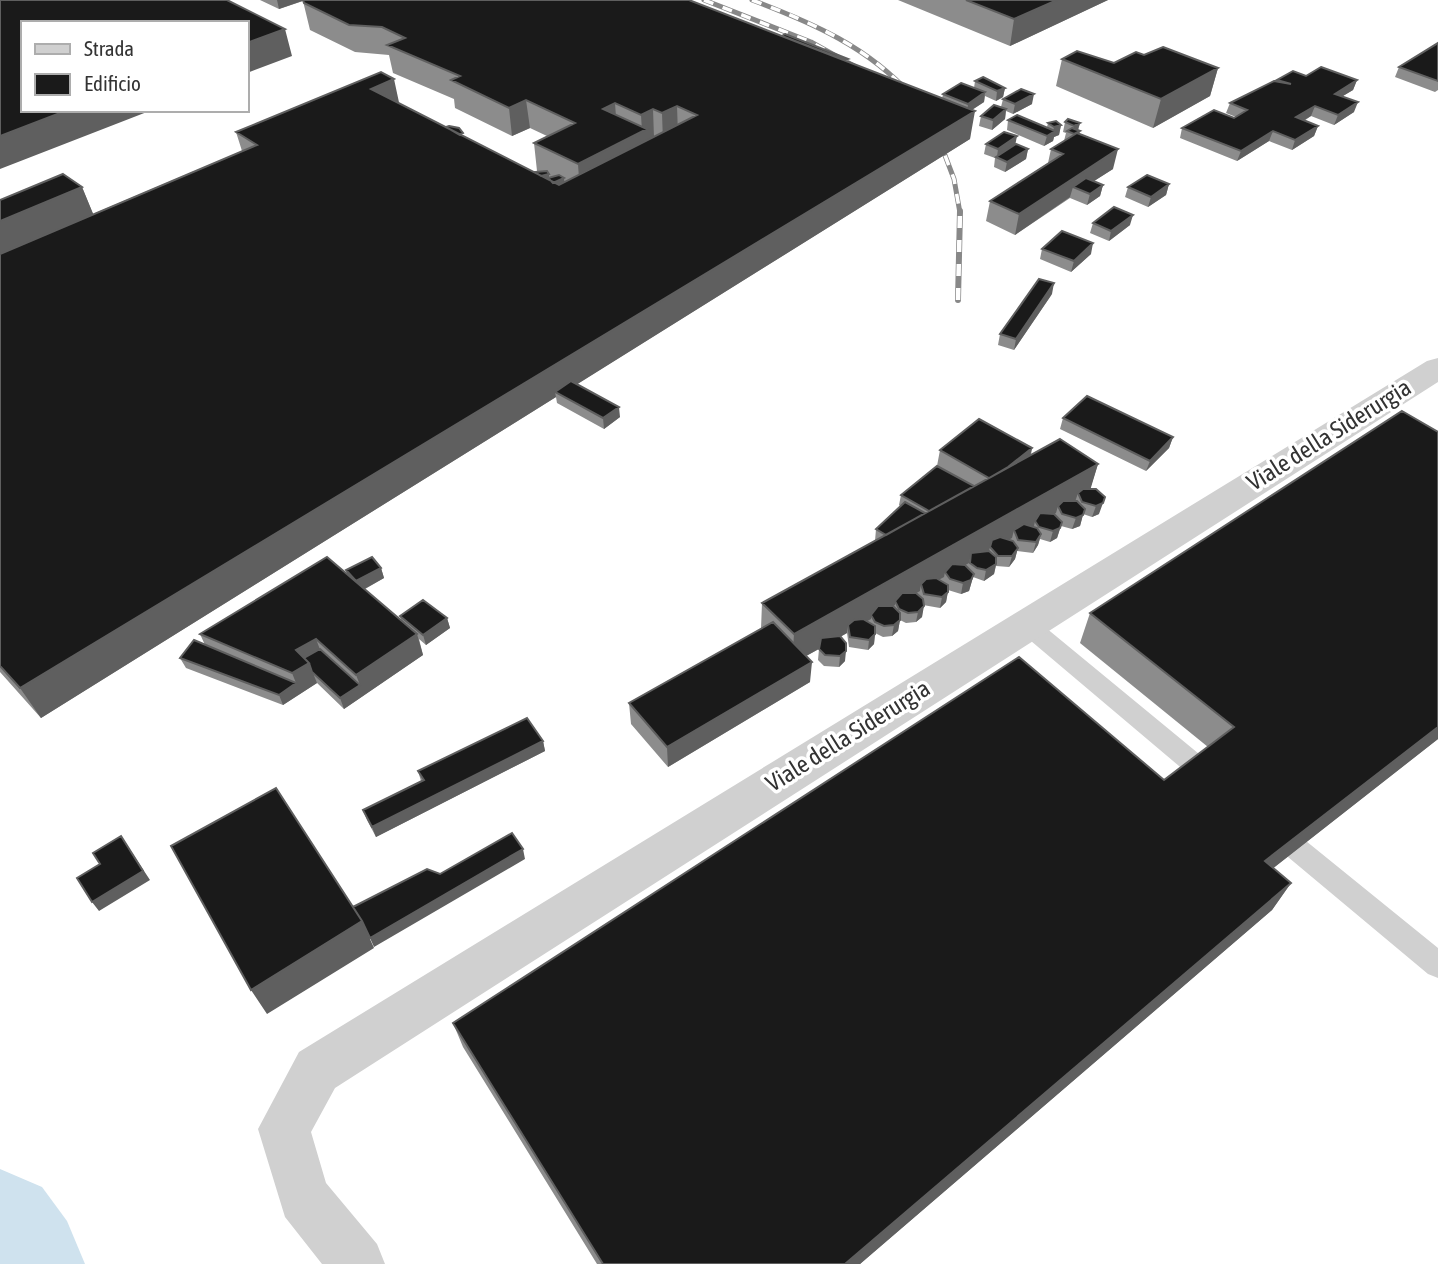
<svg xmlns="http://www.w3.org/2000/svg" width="1438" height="1264" font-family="'Asap Condensed',sans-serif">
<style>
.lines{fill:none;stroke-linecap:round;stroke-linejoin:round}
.river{fill:#cfe2ee;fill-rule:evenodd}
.service{fill:#d0d0d0;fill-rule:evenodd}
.tertiary{fill:#d0d0d0;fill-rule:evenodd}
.rail-far1-casing{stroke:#888;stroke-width:5}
.rail-casing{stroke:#888;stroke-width:6}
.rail-far1{stroke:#fff;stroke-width:3.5;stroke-dasharray:10;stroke-linecap:butt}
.rail{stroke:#fff;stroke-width:4.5;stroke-dasharray:12;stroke-linecap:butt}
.wall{fill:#8c8c8c}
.shaded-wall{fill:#5f5f5f}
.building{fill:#1a1a1a;stroke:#5f5f5f;stroke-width:2}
.labels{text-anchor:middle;stroke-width:7;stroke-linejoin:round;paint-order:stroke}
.street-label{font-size:24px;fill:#333;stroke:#fff}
</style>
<rect width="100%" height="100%" fill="#fff"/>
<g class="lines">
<!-- river -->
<path class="river" d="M0,1169L42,1187L67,1221L85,1264H0Z"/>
<!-- service -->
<path class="service" d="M1026,616L1034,618L1210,763L1213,770L1210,777L1201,780L1192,777L1018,630L1015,624L1018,618Z
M1297,838L1306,841L1438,948V978L1428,974L1288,857L1284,849L1288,841Z"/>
<!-- tertiary -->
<path class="tertiary" d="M1438,358V382L335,1088L311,1132L326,1183L377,1244L385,1264H322L285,1217L258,1129L299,1052L1427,361Z"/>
<!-- rail-far1 casing -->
<g class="rail-far1-casing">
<path id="rail-far1" d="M704,0L811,42L870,75
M752,0C813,23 868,47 912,96
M938,137L954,179L960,213"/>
</g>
<!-- rail casing -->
<g class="rail-casing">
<path id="rail" d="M958,300L960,211"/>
</g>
<!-- rail-far1 -->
<use href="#rail-far1" class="rail-far1"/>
<!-- rail -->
<use href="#rail" class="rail"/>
</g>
<!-- wall -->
<path class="wall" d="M260,0H689L942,99L943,94L974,88L975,81L1005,88L1003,97L996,101L985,96L984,102L972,110L970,139L577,384L620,417L604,429L557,403L556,397L41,718L0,672V200L82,187L93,214L242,151L236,132L399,104L535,173L539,172L537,171L534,143L547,136L530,128L512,136L455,108L454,99L393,73L389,55L355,52L310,30L303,1L279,9Z
M898,0H1108L1010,46Z
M1438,43V90L1435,92L1395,77L1399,67Z
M1144,55L1218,68L1210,96L1153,128L1056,86L1062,59L1114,63Z
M1306,76L1357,80L1353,90L1343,96L1354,112L1334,125L1311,116L1304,121L1318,126L1314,136L1292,150L1269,141L1237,161L1180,138L1182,128L1234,118L1236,117L1226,113L1230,103L1276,81L1277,80Z
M1003,99L1032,104L1013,114L1006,111L1005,119L992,130L979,126L981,116L1001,107Z
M1008,120L1047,127L1048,123L1061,125L1059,135L1054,137L1053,141L1044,146L1007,130Z
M1065,122L1080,123L1078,131L1079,133L1113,169L1094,181L1103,185L1100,196L1087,205L1070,198L1015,235L986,221L990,201L1048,163L1051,149L1064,141L1066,133L1063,132Z
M986,144H1015L1028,149L1026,159L1005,172L994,167L995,158L984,154Z
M1169,184L1166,195L1148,207L1125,197L1128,187Z
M1093,223L1130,225L1109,241L1090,233Z
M1042,249L1091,254L1071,272L1040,259Z
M1052,294L1014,350L998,345L1000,334Z
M1063,418L1173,437L1169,448L1146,471L1060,429Z
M1032,448L1031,455L1098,464L1090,489L1099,514L1092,517L1083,514L1080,526L1072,529L1061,526L1057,538L1050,542L1040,539L1038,545L1033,553L1017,551L1015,559L1009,567L996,566L994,574L984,581L973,577L969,591L961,594L948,590L946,602L940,608L923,605L922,617L916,622L906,623L900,620L898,631L892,636L883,637L875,633L874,644L868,650L849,647L847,633L840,637L845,661L839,667L824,666L818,660L819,649L806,656L810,682L668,767L631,724L629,703L761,629L762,603L875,541L876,529L900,506L899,505L901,495L937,466L940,450Z
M381,568L384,578L365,589L401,620L400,616L447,618L450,628L426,645L419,639L423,655L344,709L316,682L317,683L283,705L186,668L180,658L205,645L200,634L347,574L346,570Z
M1090,613L1438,739L1273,868L1291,883L1272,910L860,1264H597L463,1047L453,1023L1164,780L1208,747L1080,643Z
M543,741L545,751L376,837L367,820L363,810L421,781L418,771Z"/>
<!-- shaded-wall -->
<path class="shaded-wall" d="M277,0H305L279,9Z
M1057,0H1108L1010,46L1014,19Z
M285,29L292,56L247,73V43Z
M1218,68L1210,96L1153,128L1161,99Z
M394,79L400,107L371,89Z
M1357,80L1353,90L1331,103L1335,94Z
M1005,88L1003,97L996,101L997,91Z
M985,92L984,102L967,113L968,104Z
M1034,94L1032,104L1013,114L1015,104Z
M526,100L530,128L512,136L509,108Z
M1358,102L1354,112L1334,125L1338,115Z
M615,103L617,131L603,109Z
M677,106L678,135L663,142L662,113Z
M1315,106L1311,116L1292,127L1296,117Z
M653,109L654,138L580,193L578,164L642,131L641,115Z
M1006,109L1005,119L992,130L993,120Z
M68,110H152L0,169V136Z
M975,111L970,139L560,395L555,392L556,397L41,718L20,688Z
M1080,123L1077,132L1080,131L1077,142L1074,134L1072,133L1074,126Z
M1061,125L1059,135L1054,137L1053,141L1044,146L1047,136L1053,132L1054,127Z
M1318,126L1314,136L1292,150L1295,140Z
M1273,131L1269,141L1237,161L1241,151Z
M1017,136L1015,146L997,157L998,149Z
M1028,149L1026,159L1005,172L1007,162Z
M1118,149L1113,169L1080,190L1073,187L1070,197L1015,235L1019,214Z
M549,174V185L537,177Z
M564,178L565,189L553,183Z
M1169,184L1166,195L1148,207L1151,197Z
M1103,185L1100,196L1087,205L1090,194Z
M82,187L94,216L0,256V221Z
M1133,215L1130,225L1109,241L1111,231Z
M1093,243L1091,254L1071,272L1074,261Z
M1054,283L1052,294L1014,350L1016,339Z
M619,407L620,417L604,429L603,418Z
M1173,437L1169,448L1146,471L1150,461Z
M1032,448L1027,469L993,480Z
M1098,464L1089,494L1078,493L1075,502L1058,506L1056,513L1037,524L1035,521L1034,526L1016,536L1014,530L1012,538L992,549L990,547L989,551L971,553L969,563L947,575L945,572L944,577L922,589L921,584L920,591L897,604L895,601V605L873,618L871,615V619L849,631L848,625L847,633L792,664L794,634Z
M1103,503L1099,514L1092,517L1096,506Z
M1083,515L1080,526L1072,529L1076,518Z
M1062,522L1057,538L1050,542L1053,531Z
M1041,534L1038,545L1033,553L1036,542Z
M1018,548L1015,559L1009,567L1012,556Z
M996,564L994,574L984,581L986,570Z
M381,568L384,578L359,592L356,581Z
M974,574L969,591L961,594L963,583Z
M948,592L946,602L940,608L942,597Z
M924,606L922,617L916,622L918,612Z
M447,618L450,628L426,645L423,635Z
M900,620L898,631L892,636L894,625Z
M417,634L423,655L344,709L340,698L360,685L356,675Z
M875,634L874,644L868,650L869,640Z
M316,639L324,660L311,668L317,683L283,705L279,695L296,683L292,673L296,650Z
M846,651L845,661L839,667L840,656Z
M812,662L810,682L668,767L667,747Z
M1438,727V739L1248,888L1265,861Z
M543,741L545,751L376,837L372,827Z
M121,836L150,880L99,911L92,902Z
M523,849L525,859L374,947L370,938Z
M1291,883L1272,910L860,1264H845Z
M362,921L374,948L267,1014L251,990Z"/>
<!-- building -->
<path class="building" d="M0,0H227L285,29L247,43V23H23V110H68L0,136Z
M303,0H689L975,111L20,688L0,666V254L257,145L236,132L381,72L394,79L371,89L559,185L697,115L677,106L662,113L653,109L641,115L615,103L603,109L647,129L578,164L534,143L575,123L526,100L509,108L451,80L460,76L387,45L405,38L382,27L349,25L304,3Z
M966,0H1057L1014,19Z
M785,34L848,59L845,60L782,36Z
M1438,43V81L1399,67Z
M1163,47L1218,68L1161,99L1062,59L1077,51L1114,63L1136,52L1144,55Z
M1321,67L1357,80L1335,94L1358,102L1338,115L1315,106L1296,117L1318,126L1295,140L1273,131L1241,151L1182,128L1214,110L1234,118L1247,110L1230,103L1274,81L1291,84L1277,80L1293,71L1306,76Z
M983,77L1005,88L997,91L975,81Z
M961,83L985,92L968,104L943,94Z
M1021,89L1034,94L1015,104L1003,99Z
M994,105L1006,109L993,120L981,116Z
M1017,115L1055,131L1047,136L1008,120Z
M1068,119L1080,123L1074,126L1065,122Z
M1056,121L1061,125L1054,127L1048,123Z
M449,126L459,128L463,133L460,135L446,127Z
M1072,128L1080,131L1074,134L1067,131Z
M1004,132L1017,136L998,149L986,144Z
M1077,133L1118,149L1019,214L990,201L1063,154L1051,149Z
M1016,144L1028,149L1007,162L996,157Z
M547,171L549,174L541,176L535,172Z
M63,174L82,187L0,221V200Z
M559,175L564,178L553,183L548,178Z
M1147,175L1169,184L1151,197L1128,187Z
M1086,178L1103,185L1090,194L1073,187Z
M1114,207L1133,215L1111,231L1093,223Z
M1062,231L1093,243L1074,261L1042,249Z
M1039,279L1054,283L1016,339L1000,334Z
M571,381L619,407L603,418L555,392Z
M1087,396L1173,437L1150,461L1063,418Z
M1402,411L1438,432V727L1265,861L1291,883L845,1264H603L453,1023L1019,657L1164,780L1234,727L1090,613Z
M979,419L1032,448L1008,467L989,478L940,450Z
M1060,439L1098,464L794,634L762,603Z
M937,466L974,486L929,511L901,495Z
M1083,489H1096L1105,497L1103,503L1096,506L1082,502L1078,493Z
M1063,501H1077L1085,509L1083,515L1076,518L1062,514L1058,506Z
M905,502L925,513L886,535L876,529Z
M1040,513L1054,514L1062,522L1060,528L1053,531L1039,527L1035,521Z
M1024,524L1037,528L1041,534L1036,542L1018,540L1014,530Z
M1000,537L1013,541L1018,548L1012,556H998L990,547L992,540Z
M989,551L996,557V564L986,570L977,568L970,563L971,553Z
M327,557L417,634L356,675L316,639L296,650L309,663L292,673L200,634Z
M372,557L381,568L356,581L346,570Z
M952,564L965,565L974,574L971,580L963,583L950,579L945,572Z
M936,578L948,585V592L942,597L924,594L921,584L926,579Z
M902,593H916L923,599L924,606L918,612L908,613L899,609L895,601Z
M423,600L447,618L423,635L400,616Z
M878,606H893L900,613V620L894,625L884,626L875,622L871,615Z
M863,619L875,626V634L869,640L850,637L848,625L854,620Z
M773,622L812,662L667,747L629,703Z
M840,636L846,643V651L840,656L825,655L819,649L821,638Z
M194,640L296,683L279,695L180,658Z
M320,649L360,685L340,698L312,672L309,663L304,658Z
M527,718L543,741L372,827L363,810L424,780L418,771Z
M276,788L362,921L251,990L171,846Z
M512,833L523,849L370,938L362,921L353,907L427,869L440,874Z
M121,836L143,871L92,902L77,878L100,864L93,853Z"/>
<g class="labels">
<!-- street labels -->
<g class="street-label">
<text transform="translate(1329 435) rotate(-32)" y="8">Viale della Siderurgia</text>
<text transform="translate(848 736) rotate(-32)" y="8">Viale della Siderurgia</text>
</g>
</g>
<!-- legend -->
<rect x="21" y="21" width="228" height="91" fill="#ffffff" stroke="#adadad" stroke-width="2"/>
<rect x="35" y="44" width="35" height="10" fill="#d0d0d0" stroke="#adadad" stroke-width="2"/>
<text x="84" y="56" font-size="21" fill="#333333">Strada</text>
<rect x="35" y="74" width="35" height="21" fill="#1a1a1a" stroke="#adadad" stroke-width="2"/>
<text x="84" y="91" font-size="21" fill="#333333">Edificio</text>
</svg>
